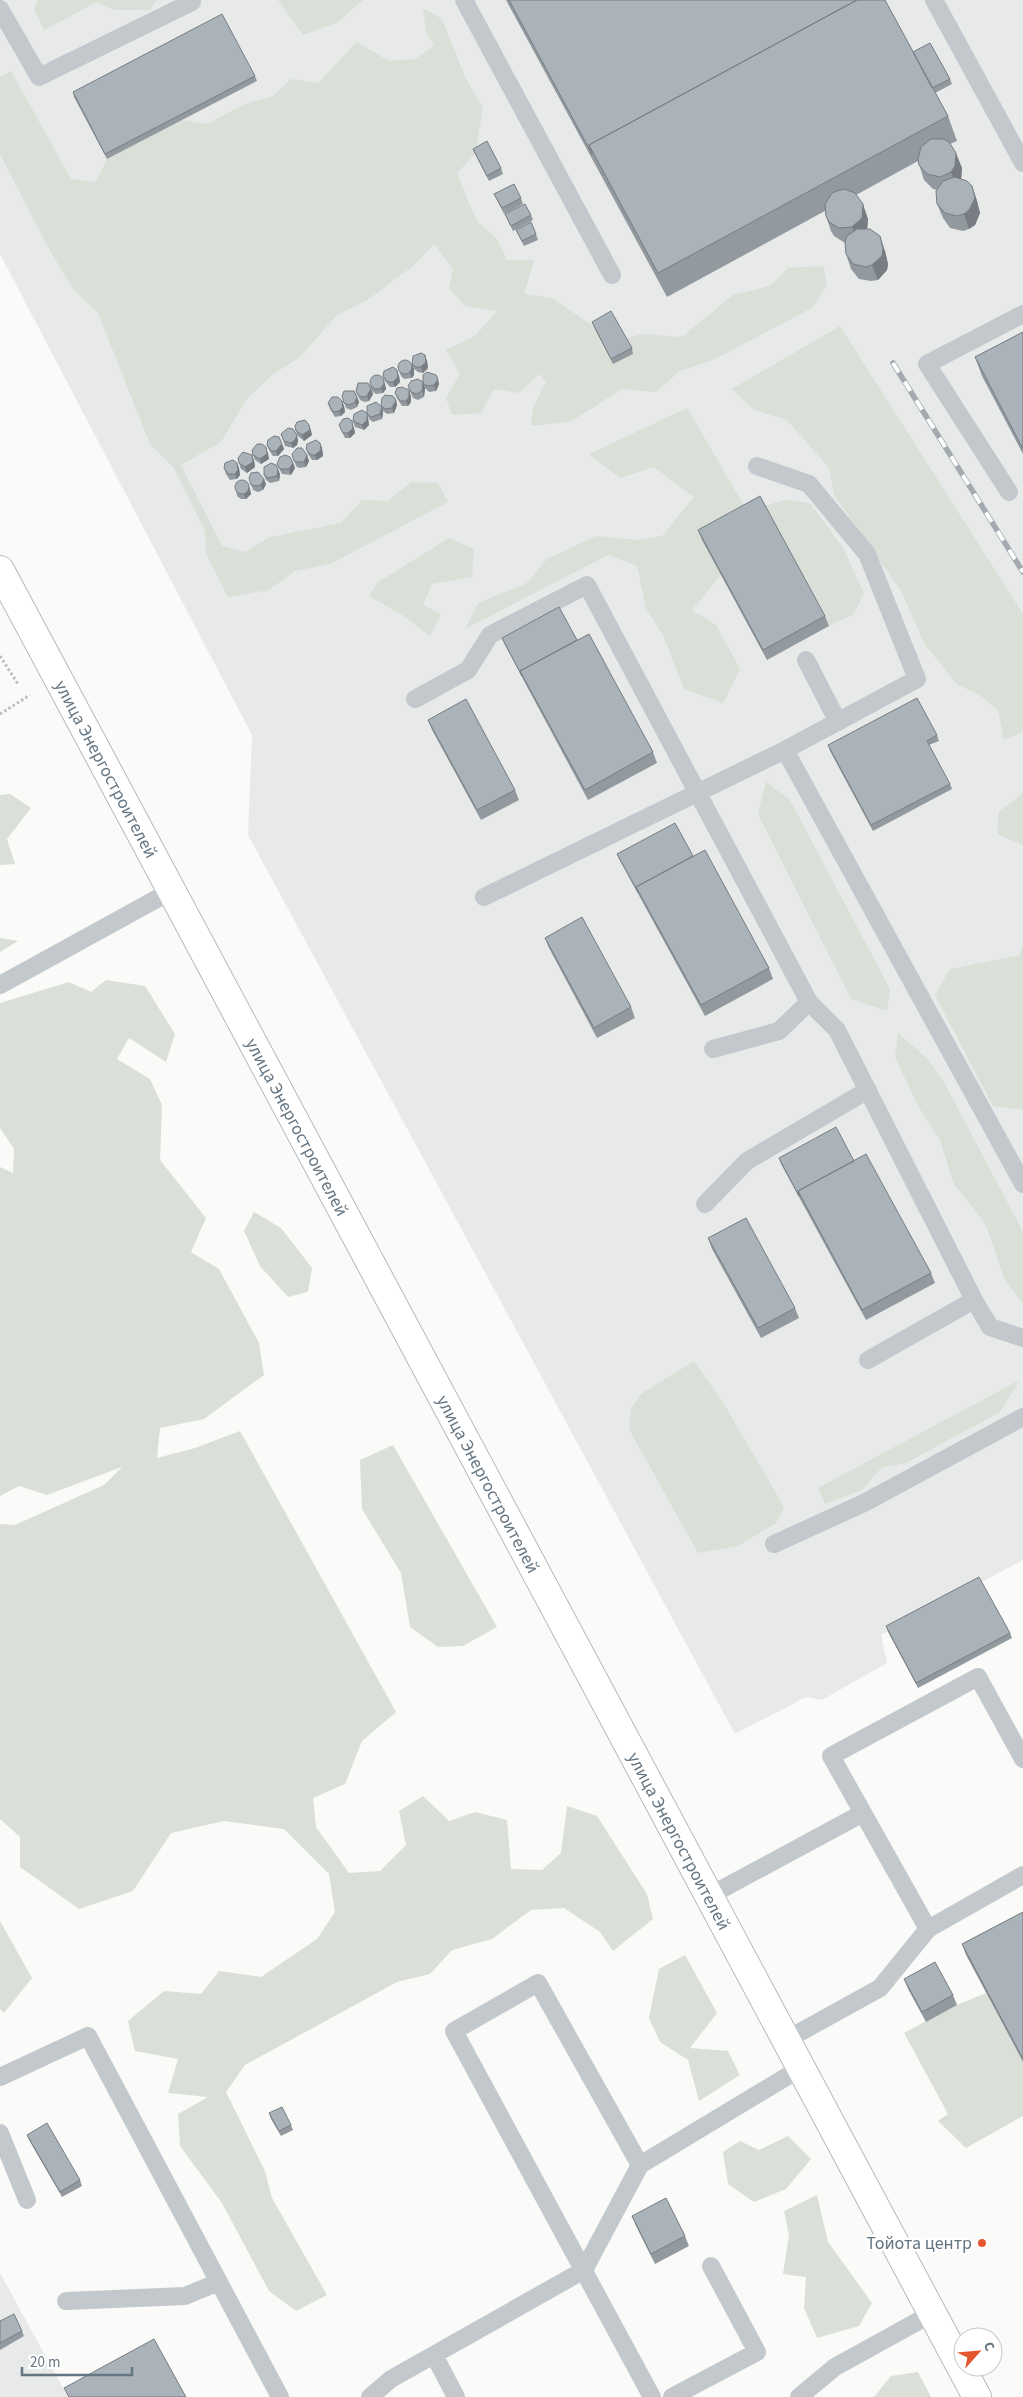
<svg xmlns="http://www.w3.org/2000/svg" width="1023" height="2397" font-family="'Source Sans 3',sans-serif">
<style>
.built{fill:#e8e9e9}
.green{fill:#dadfd7}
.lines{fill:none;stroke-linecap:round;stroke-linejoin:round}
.secondary-casing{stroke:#b3babf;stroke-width:30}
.path{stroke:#bbbfc2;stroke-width:3;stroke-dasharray:2.5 2.5;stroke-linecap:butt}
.service{stroke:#c3c8cc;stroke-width:18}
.secondary{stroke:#fff;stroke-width:28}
.rail-casing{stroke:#a2aab0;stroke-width:5.5}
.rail{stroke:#fff;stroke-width:4;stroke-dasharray:11;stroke-linecap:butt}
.wall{fill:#929a9f}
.shaded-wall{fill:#777d82}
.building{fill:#aab3b9;stroke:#777d82}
.poi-dot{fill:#e4572e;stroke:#fff;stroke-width:2}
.labels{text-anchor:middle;stroke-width:5;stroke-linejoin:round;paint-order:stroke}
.street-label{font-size:18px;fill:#657683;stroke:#fff}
.poi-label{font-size:18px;fill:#657683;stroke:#fff;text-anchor:end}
</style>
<rect width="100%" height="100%" fill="#fafaf8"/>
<!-- built -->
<path class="built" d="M0,0H1023V1560L881,1635L887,1663L822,1700L806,1697L735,1734L248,835L252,735L0,254Z
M0,2273L68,2397H0Z"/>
<!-- green -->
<path class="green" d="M38,0H157L150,10H114L97,2L44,30L34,9Z
M278,0H363L338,22L303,35Z
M423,8L442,19L465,77L483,108L475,154L457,173L470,206L478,222L497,239L507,260H534L524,294L552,298L594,327L625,338L643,334L682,337L733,295L770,286L788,268L823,266L827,285L812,308L715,359L680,371L656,392L622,389L570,422L531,426L533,408L546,381L539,374L519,393L494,389L481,413L452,415L446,398L460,374L446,350L475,336L497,311L465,306L449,288L453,269L434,244L413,266L369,299L337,315L299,358L273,374L246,400L221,442L181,465L222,546L245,552L270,537L341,523L362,500L388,501L411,482L438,483L448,502L330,564L295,571L269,590L228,597L206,554L205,531L174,468L150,444L98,313L73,289L49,249L0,154V77L11,71L71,179L96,182L107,159L181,120L207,124L247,103L272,97L291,79L318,83L357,42L389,61L415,59L434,45L426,32Z
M840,326L1023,614V732L1004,740L998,710L980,695L958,685L925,645L901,591L834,495L829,468L787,420L754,410L732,389Z
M687,408L749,514L721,575L692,610L716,625L740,669L723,703L684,689L664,637L646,608L637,566L608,555L465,629L478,603L527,583L547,559L596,536L637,540L662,536L694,497L654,467L620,478L589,454Z
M785,500L810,503L843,548L864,593L854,614L829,626L764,506Z
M449,538L474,549L472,577L432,584L423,605L441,614L430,636L399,613L369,596L377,583Z
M766,782L790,800L890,989L887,1011L851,999L758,814Z
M1023,789V845L997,834L999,811L1022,794Z
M10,794L31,808L7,839L15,864L0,865V795Z
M0,938L18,941L0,952Z
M1023,945V1110L993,1106L935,995L950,969L1020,955Z
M106,980L145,986L175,1034L166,1062L129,1038L117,1059L150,1079L162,1105L160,1160L206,1218L191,1252L219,1269L259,1343L264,1375L204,1419L160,1428L157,1458L195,1448L240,1431L396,1712L362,1741L345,1784L313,1798L316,1827L349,1873L380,1871L406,1845L399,1811L423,1796L449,1821L475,1812L507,1820L511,1869L542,1870L561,1853L567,1806L597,1816L647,1894L653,1919L613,1951L600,1932L564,1908L531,1910L492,1939L452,1950L430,1974L397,1982L245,2065L226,2092L265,2171L272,2198L327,2295L296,2311L269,2291L222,2203L180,2146L178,2114L208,2097L168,2093L178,2059L135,2051L128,2021L164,1991L201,1994L219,1971L261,1977L317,1939L335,1912L329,1874L284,1829L224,1821L171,1833L133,1891L79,1909L20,1867V1837L0,1819V1524L15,1525L104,1485L122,1467L47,1495L19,1486L0,1496V1167L13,1173L14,1149L0,1128V1003L69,982L91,992Z
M898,1033L928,1059L945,1084L1023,1232V1304L1005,1280L985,1223L954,1184L940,1140L918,1106L895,1057Z
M254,1212L281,1228L312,1268L308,1292L288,1297L260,1266L244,1231Z
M694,1361L724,1404L784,1507L776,1523L738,1546L698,1553L629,1429L631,1409L641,1394Z
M1020,1380L1000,1412L906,1463L882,1467L863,1489L825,1504L818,1488Z
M393,1445L497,1627L463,1646L438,1647L410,1627L401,1573L362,1509L360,1460Z
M0,1921L32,1978L4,2013L0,2009Z
M685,1955L717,2013L690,2048L728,2051L740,2075L699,2101L688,2060L660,2042L649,2018L659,1969Z
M986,1993L1023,2062V2116L966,2148L938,2121L948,2114L904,2033L957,2005Z
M788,2136L811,2159L786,2189L754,2202L728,2184L723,2152L740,2141L759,2150Z
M817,2195L828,2242L872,2303L859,2326L817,2338L804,2308L806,2277L783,2274L789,2235L784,2211Z
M918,2372L931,2397H874L891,2376Z"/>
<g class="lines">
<!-- secondary casing -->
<g class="secondary-casing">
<path id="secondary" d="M0,570L977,2397"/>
</g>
<!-- path -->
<path class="path" d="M0,656L18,684
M0,714L30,695"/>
<!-- service -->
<path class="service" d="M464,0L612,275
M934,0L1023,163
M0,9L39,77L192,2
M1009,492L927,364L1023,314
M806,660L838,722
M415,699L468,670L490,635L587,585L809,1002L837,1030L974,1300L990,1327L1023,1338
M785,750L1023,1184
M484,897L785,750L917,679L867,554L809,484L757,466
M0,985L171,891
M713,1049L779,1031L809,1002
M705,1204L747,1161L868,1090
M868,1360L974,1300
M774,1544L864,1503L1023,1417
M709,1896L863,1813
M928,1929L831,1756L978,1677L1023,1759
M786,2040L880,1988L928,1929L1023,1875
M0,2077L88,2036L280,2397
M0,2133L27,2200
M640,2165L538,1983L454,2031L652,2397
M66,2301L185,2296L219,2282
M434,2355L456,2397
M370,2397L391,2379L584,2270L640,2165L801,2068
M672,2397L757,2352L711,2266
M799,2397L835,2367L933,2313"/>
<!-- secondary -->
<use href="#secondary" class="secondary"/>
<!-- rail casing -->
<g class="rail-casing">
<path id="rail" d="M893,363L1023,572"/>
</g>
<!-- rail -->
<use href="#rail" class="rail"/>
</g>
<!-- wall -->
<path class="wall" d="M506,0H885L913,52L950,79L952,84L935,93L948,116L957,141L950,144L962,168L961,179L972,186L977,201L980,213L975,225L969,229L963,231L950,228L943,218L937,204V190L933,189L924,180L918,161L856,195L868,219L867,229L885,251L888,264L887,270L878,280L871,281L859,279L851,269L846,254L845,243L834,236L831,231L826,216L825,211L667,297Z
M255,76L257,81L107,159L74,97L73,92Z
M473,149L501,168L503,174L489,181L475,154Z
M494,194L521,198L523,204L504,214Z
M505,214L531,215L533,220L513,231Z
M516,230L536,234L538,240L524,246Z
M592,322L632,348L633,354L613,364L594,327Z
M1023,332V454L982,376L975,357Z
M427,361L428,368L423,373L418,372L414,369L412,364Z
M414,369V375L412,378L404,379L401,376L399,371Z
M436,375L439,384L436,391L429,392L425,388L423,383Z
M383,376H399L400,382L395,387H390L385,381Z
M385,383L386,389L383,393L376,394L372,391L370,385Z
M408,386L425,388L424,397L418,400L413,398Z
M371,389L373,394L369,401L365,402L360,400L356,391Z
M395,393L411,396V402L408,406H402L397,398Z
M342,396L357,397L359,402L357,407L351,410L346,408Z
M396,400L397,405L394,413L387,414L383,411L381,406Z
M342,401L344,406L345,412L341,416L335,417L330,409L328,403Z
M382,407L383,413L382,419L373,422L369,419L367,413Z
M368,418L369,425L364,430L355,427L353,421Z
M309,425L311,431L312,435L304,441L298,436L296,431Z
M339,425L354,427L355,433L350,438H345L341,430Z
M281,434L297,435L298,441L297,445L293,448L285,446Z
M320,443L322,448L323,456L317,460H312L308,454L306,449Z
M282,444L284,449L278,456H273L269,450L267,445Z
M268,452L269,459L261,464L255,460L253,455Z
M292,454L307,455L309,461L306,467L299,468L296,466Z
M254,460L255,467L247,473L241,469L239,463Z
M237,463L239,468L240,475L237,479L230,480L226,474L224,468Z
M293,463L295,468L291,475L282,474L277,464Z
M280,474L279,481L270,483L266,480L264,475Z
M249,478L266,484L263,490L258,492L253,490Z
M250,488L251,494L246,499H241L237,496L236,490Z
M698,530L825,616L829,626L767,660L702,540Z
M502,638L577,640L653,752L657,763L588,800L524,681L504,643Z
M428,720L515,790L519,800L481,820L432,730Z
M937,735L939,741L929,745L950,784L952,789L873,831L830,751L828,745Z
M617,854L693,856L769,968L773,979L705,1016L619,859Z
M545,938L631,1007L635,1018L597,1038L549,948Z
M779,1158L854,1161L931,1273L935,1283L866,1320L781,1164Z
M708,1238L795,1308L799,1318L761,1338L712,1249Z
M886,1626L1010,1633L1012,1638L918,1688L888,1632Z
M1023,1912V2062L966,1955L962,1944Z
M904,1979L953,1995L957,2005L926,2022L908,1989Z
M269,2113L291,2125L293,2130L281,2136L271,2119Z
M27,2135L80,2180L82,2186L62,2197L29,2140Z
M632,2216L685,2236L689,2246L655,2264L636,2226Z
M0,2321L22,2331L24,2336L0,2350Z"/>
<!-- shaded-wall -->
<path class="shaded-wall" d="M956,153L962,168L961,181L957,187L951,172Z
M972,186L977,201L980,213L975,225L969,229L964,214Z
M863,204L868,219L867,232L858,242L852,227Z
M880,236L885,251L888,264L887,270L878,280L872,265Z
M425,355L427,361L428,368L423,373L421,367Z
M412,364L414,369V375L412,378L410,373Z
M397,370L399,376L400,382L395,387L393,382Z
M383,377L386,389L383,393L381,388Z
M438,379L439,384L436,391L434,385Z
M423,382L425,388L424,397L422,391Z
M371,389L373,394L369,401L367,396Z
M409,390L411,396V402L408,406L406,401Z
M357,397L359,402L357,407L355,402Z
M396,400L397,405L394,413L392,408Z
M342,401L344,406L345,412L341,416L339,411Z
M382,407L383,413L382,419L380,414Z
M367,413L368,418L369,425L364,430L362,425Z
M352,421L355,433L350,438L348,433Z
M309,425L311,431L312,435L304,441L302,435Z
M297,435L298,441L297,445L293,448L291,443Z
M320,443L322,448L323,456L317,460L315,455Z
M282,444L284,449L278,456L276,451Z
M266,447L269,459L261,464L260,459Z
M252,455L254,460L255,467L247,473L245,467Z
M307,455L309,461L306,467L304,462Z
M237,463L239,468L240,475L237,479L235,474Z
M293,463L295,468L291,475L289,469Z
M278,469L280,474L279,481L277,476Z
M264,479L266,484L263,490L261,485Z
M248,482L251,494L246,499L244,494Z"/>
<!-- building -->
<path class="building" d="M509,0H857L589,145L592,154Z
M857,0H885L948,116L658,273L589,145Z
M222,14L255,76L105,154L73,92Z
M930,43L950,79L932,88L913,52Z
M931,139H944L949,142L956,153L955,166L951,172L940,177L927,174L919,165L918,159L921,147Z
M487,141L501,168L487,176L473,149Z
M955,177L967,181L972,186L975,198L969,210L964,214L957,216L945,213L937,204L936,191L943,181Z
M514,184L521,198L502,208L494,194Z
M844,189L855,193L863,204L862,218L852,227L839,228L829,222L826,216L825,204L832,193L837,191Z
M525,204L531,215L511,226L505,214Z
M531,222L536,234L522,241L516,230Z
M857,229H870L880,236L883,249L882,256L872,265L866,267L853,264L846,254L845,242L847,236Z
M611,311L632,348L611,359L592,322Z
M1023,332V449L975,357Z
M421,353L425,355L426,362L421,367H416L412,364L413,356Z
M398 367a7 7 0 1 1 14 0a7 7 0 1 1-14 0Z
M393,367L397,370L398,377L393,382H388L383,376L384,371Z
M427,372L436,375L438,379L434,385L427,386L423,383V375Z
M370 382a7 7 0 1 1 14 0a7 7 0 1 1-14 0Z
M418,379L423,382L422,391L416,394L411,392L408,386L411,381Z
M358,383H368L371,389L367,396L363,397L358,395L356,391Z
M402,387L409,390V397L406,401H400L395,393L397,388Z
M344,391H354L357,397L355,402L349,405L344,403L342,396Z
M385,395L393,396L396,400L392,408L385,409L381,406L382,398Z
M332,397H338L342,401L343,407L339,411L333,412L328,403Z
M376,402L382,407L380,414L371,417L367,413V406Z
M362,410L367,413V420L362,425L353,421L354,414Z
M348,418L352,421L353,428L348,433H343L339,425L343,419Z
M305,420L309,425L310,430L302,435L296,431L295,426L297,422Z
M288,428L293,429L297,435L295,440L291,443L284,441L281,434Z
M274,436L279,437L282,444L276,451H271L267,445L268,440Z
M316,440L320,443L321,450L315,455H311L306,449L307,444Z
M257,444H262L266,447L267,454L260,459L253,455L252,450Z
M297,448H302L307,455L304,462H297L294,461L292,454Z
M243,452L252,455L253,462L245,467L239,463L238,458Z
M285,455L290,457L293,463L289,469H280L277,464L280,457Z
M233,460L237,463L238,470L235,474H228L224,468L225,463Z
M271,463L276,465L278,469L277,476L268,478L264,475V467Z
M258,472L264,479L261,485L256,486L251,485L249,478L251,473Z
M235 487a7 7 0 1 1 14 0a7 7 0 1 1-14 0Z
M760,496L825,616L763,650L698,530Z
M559,607L577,640L520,671L522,676L502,638Z
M589,634L653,752L585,790L520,671Z
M917,698L937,735L927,741L950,784L871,825L828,745Z
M466,699L515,790L477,810L428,720Z
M675,823L693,856L636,887L638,892L617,854Z
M705,850L769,968L701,1005L636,887Z
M582,917L631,1007L594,1028L545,938Z
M836,1127L854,1161L798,1191L799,1196L779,1158Z
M866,1154L931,1273L862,1310L798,1191Z
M746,1218L795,1308L758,1328L708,1238Z
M979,1577L1010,1633L916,1683L886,1626Z
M1023,1912V2059L962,1944Z
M935,1962L953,1995L922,2012L904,1979Z
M282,2107L291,2125L279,2131L269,2113Z
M47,2123L80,2180L60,2192L27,2135Z
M666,2198L685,2236L651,2254L632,2216Z
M14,2314L22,2331L0,2343V2321Z
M154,2339L186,2397H69L64,2388Z"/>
<!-- markers -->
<circle class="poi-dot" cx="982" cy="2243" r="5"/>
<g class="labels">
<!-- street labels -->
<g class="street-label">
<text transform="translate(106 769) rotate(62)" y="6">улица Энергостроителей</text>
<text transform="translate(297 1127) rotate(62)" y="6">улица Энергостроителей</text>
<text transform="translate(488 1484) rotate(62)" y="6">улица Энергостроителей</text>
<text transform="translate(679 1841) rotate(62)" y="6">улица Энергостроителей</text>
</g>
<!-- poi labels -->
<g class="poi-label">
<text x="972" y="2249">Тойота центр</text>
</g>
</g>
<!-- north arrow -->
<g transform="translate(978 2352) rotate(63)"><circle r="24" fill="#ffffff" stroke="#c1c8cd"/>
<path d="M0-4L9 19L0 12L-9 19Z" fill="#e4572e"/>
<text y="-8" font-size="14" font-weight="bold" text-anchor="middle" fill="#657683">С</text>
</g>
<!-- scale -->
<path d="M22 2367v8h110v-8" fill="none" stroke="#657683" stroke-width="2.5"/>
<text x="30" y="2367" font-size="15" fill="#657683" stroke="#ffffff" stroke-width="4" paint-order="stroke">20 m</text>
</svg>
